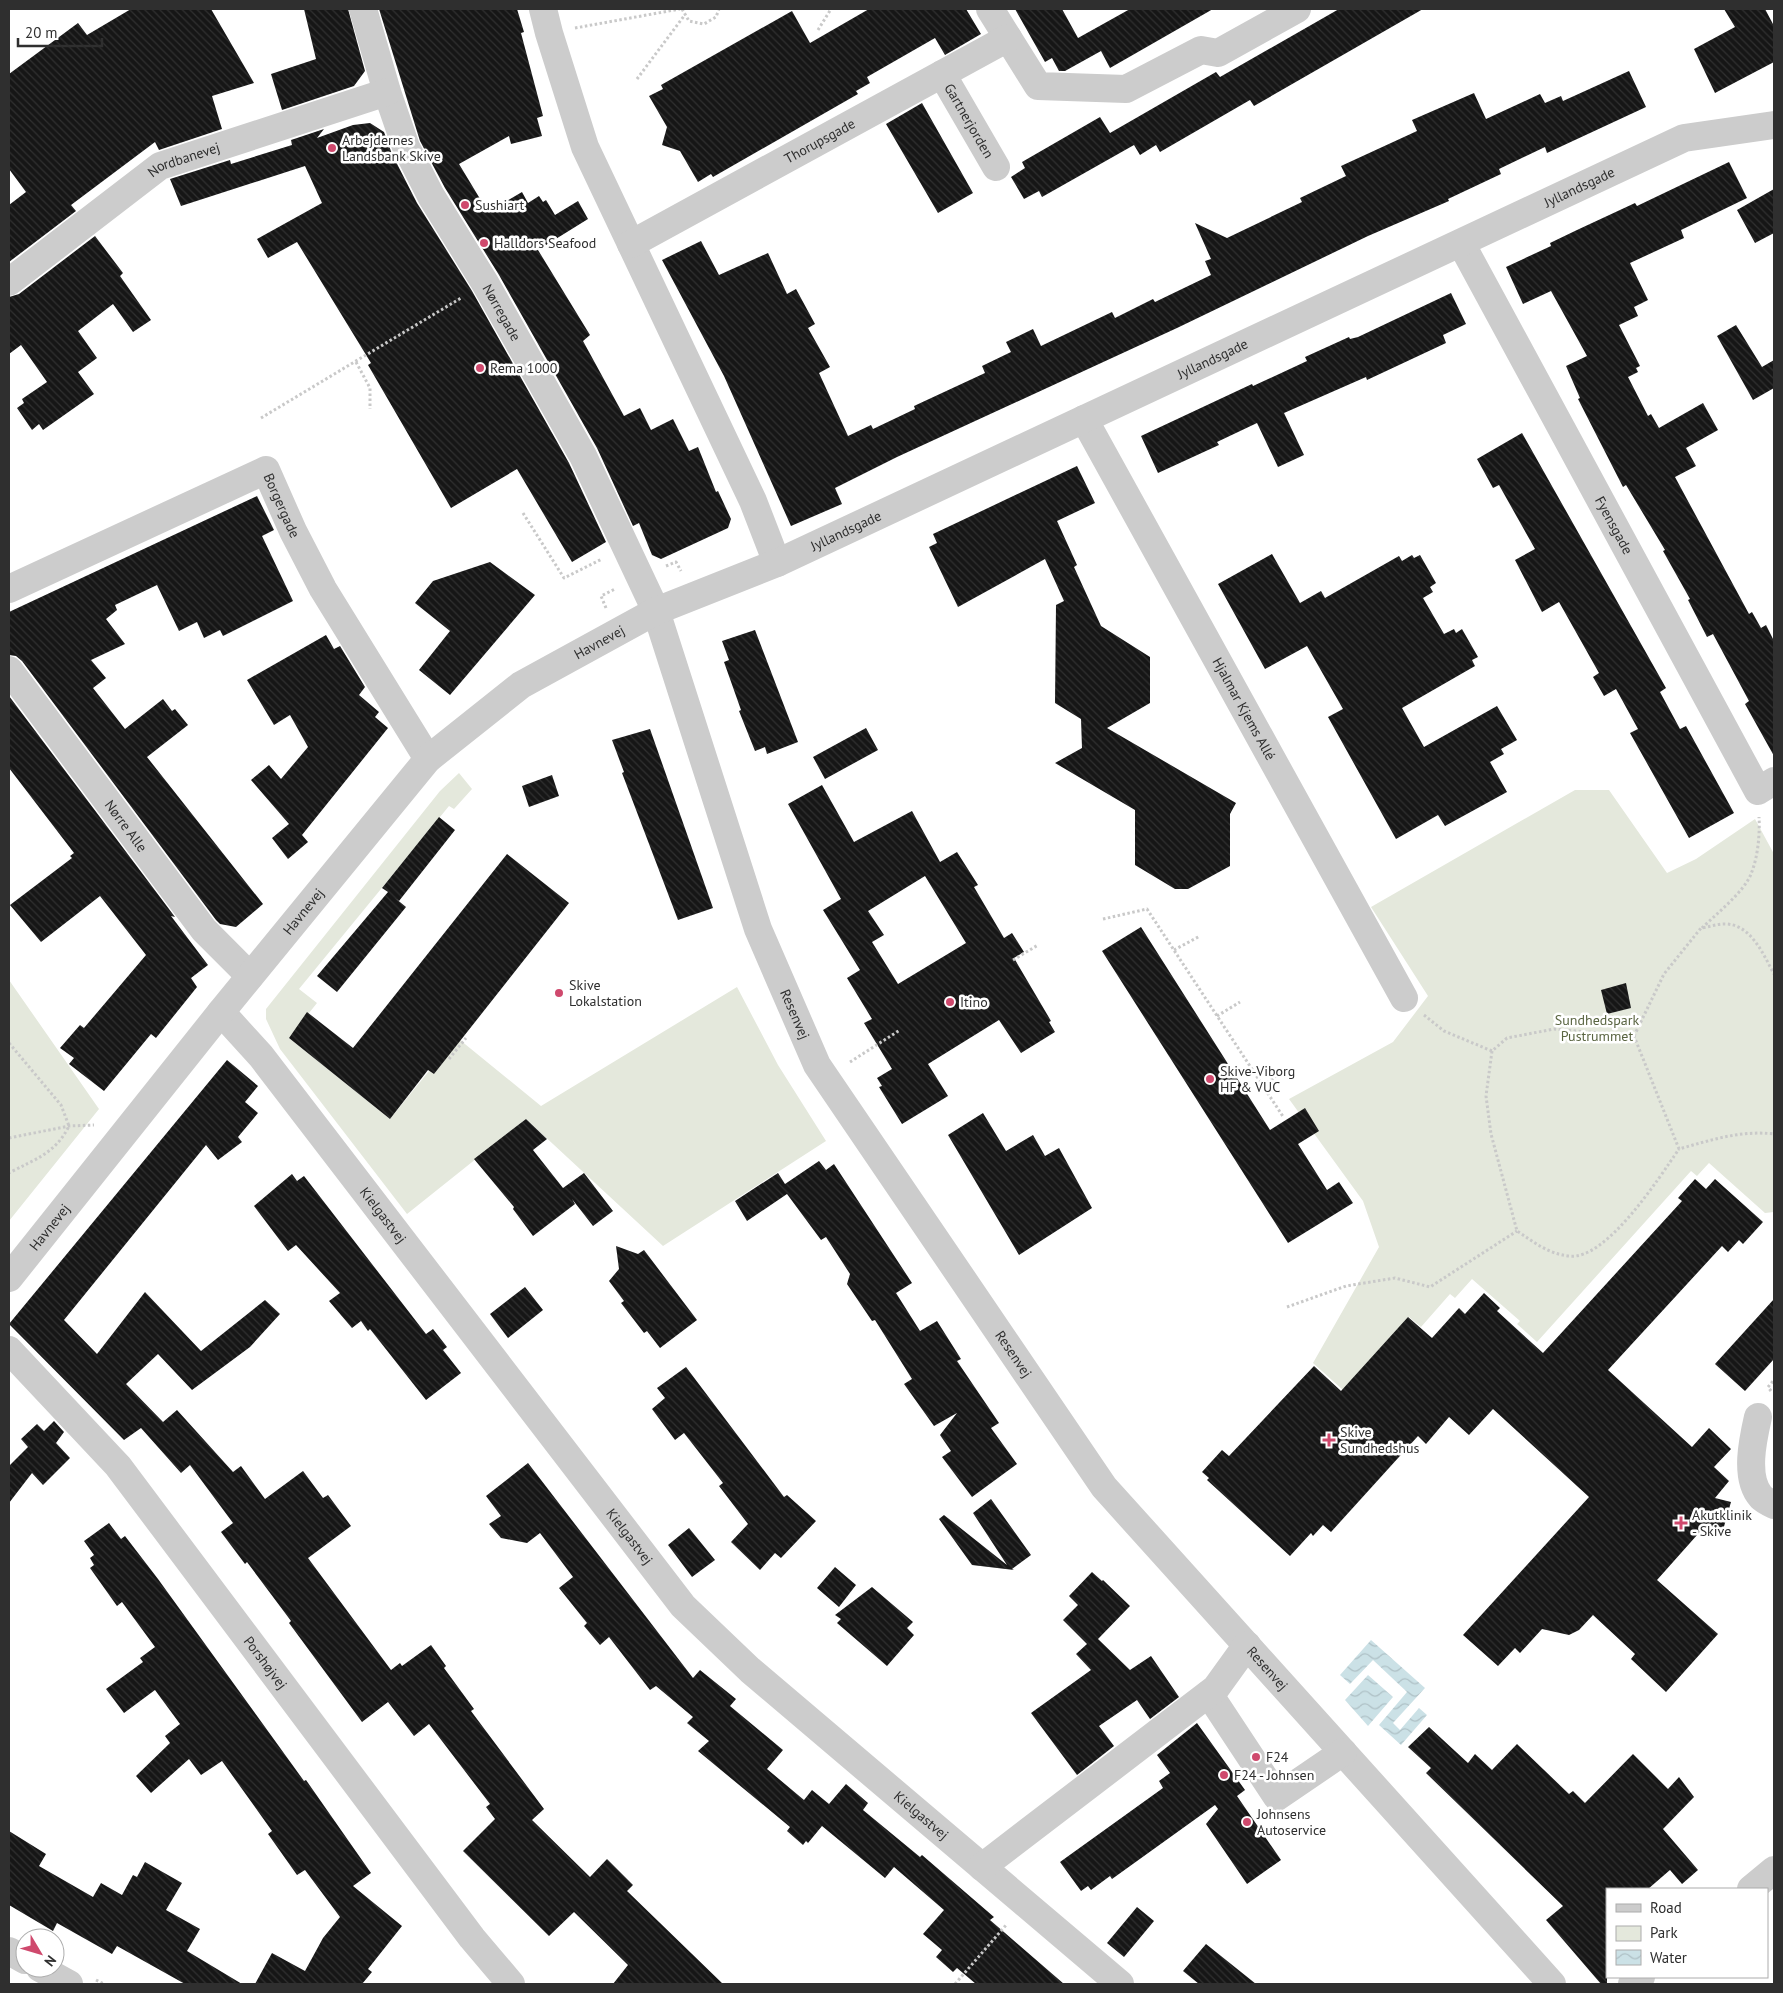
<svg xmlns="http://www.w3.org/2000/svg" width="1783" height="1993" font-family="'PT Sans',sans-serif">
<style>
.green{fill:#e4e8dc}
.water{fill:url(#water-waves)}
.building{fill:url(#building-back-hatch);fill-rule:evenodd}
.lines{fill:none;stroke-linecap:round;stroke-linejoin:round}
.path{stroke:#c9c9c9;stroke-width:3;stroke-dasharray:2.5 2.5;stroke-linecap:butt}
.minor{stroke:#ccc;stroke-width:28}
.poi-dot{fill:#cf496d;stroke:#fff;stroke-width:2}
.labels{text-anchor:middle;stroke-width:5;stroke-linejoin:round;paint-order:stroke}
.street-label{font-size:14px;fill:#2f2f2f;stroke:#fff}
.poi-label{font-size:14px;fill:#2f2f2f;stroke:#fff;text-anchor:start}
.park-label{font-size:14px;fill:#5a6542;stroke:#fff}
</style>
<defs>
<pattern id="water-waves" width="16" height="10" patternUnits="userSpaceOnUse" patternTransform="scale(1.25)"><rect width="16" height="10" fill="#cbe1e6"/><path d="M0 5q4-4 8 0t8 0" fill="none" stroke="#afc1c6"/></pattern>
<pattern id="building-back-hatch" width="6" height="6" patternUnits="userSpaceOnUse" patternTransform="scale(1.25)"><rect width="6" height="6" fill="#161616"/><path d="M-1 5l2 2M0 0l6 6M5-1l2 2" fill="none" stroke="#303030"/></pattern>
</defs>
<rect width="100%" height="100%" fill="#fff"/>
<!-- green -->
<path class="green" d="M459,773L472,789L454,809L449,806L299,989L317,1003L289,1038L390,1119L429,1071L434,1074L460,1040L541,1106L737,987L778,1065L826,1141L663,1246L526,1119L407,1214L280,1049L266,1019V1009L440,791Z
M1575,790H1609L1667,873L1696,859L1755,819L1774,854V1212L1765,1213L1709,1163L1697,1176L1691,1171L1537,1342L1517,1324L1520,1321L1472,1279L1455,1298L1450,1294L1421,1327L1409,1317L1343,1390L1313,1363L1379,1247L1363,1201L1289,1099L1393,1042L1428,996L1371,907Z
M9,980L99,1109L9,1221Z"/>
<!-- water -->
<path class="water" d="M1371,1640L1425,1688L1393,1723L1400,1730L1419,1708L1427,1715L1401,1745L1379,1725L1407,1692L1373,1660L1350,1684L1340,1675Z
M1368,1675L1393,1697L1368,1726L1345,1700Z"/>
<!-- building -->
<path class="building" d="M131,9H211L254,83L212,96L222,129L159,150L155,142L71,205L76,211L9,262V205L26,192L9,169V74L78,23L87,35Z
M304,9H348L365,71L354,86L282,110L271,74L316,59Z
M379,9H517L524,32L521,33L543,116L537,118L542,136L511,144L509,136L459,164L488,212L522,192L528,203L539,196L543,202L546,200L555,215L578,201L588,219L538,250L590,335L583,341L624,416L640,408L651,430L673,419L689,451L698,447L716,492L718,491L731,519L728,528L661,559L652,555L639,523L633,526L597,448L499,275L445,188L420,141Z
M869,9H966L981,34L945,55L935,38L867,77L870,83L856,91L858,94L713,177L711,174L698,182L680,151L662,145L667,127L649,96L663,89L661,85L792,11L810,43Z
M1015,9H1062L1078,38L1130,9H1213L1110,68L1101,51L1065,71H1059L1052,58L1045,62Z
M1339,9H1423L1254,106L1250,100L1160,152L1156,145L1140,155L1134,145L1042,197L1039,191L1024,199L1011,177L1025,168L1022,162L1100,117L1110,133L1216,72L1220,77Z
M1724,9H1765L1774,26V62L1715,93L1694,49L1735,27Z
M1629,71L1646,107L1547,153L1545,147L1499,169L1501,174L1448,199L1449,201L1368,236L1177,328L897,457L835,488L842,504L791,526L724,376L662,260L701,241L719,275L768,253L787,294L796,289L815,324L808,328L830,367L819,373L848,436L871,425L873,429L915,409L914,406L985,373L982,366L1011,352L1006,342L1033,329L1041,346L1112,312L1115,318L1153,299L1155,302L1211,275L1205,261L1211,259L1195,223L1227,238L1302,202L1300,198L1346,176L1341,166L1417,131L1412,120L1474,93L1486,119L1540,94L1545,103L1561,96L1563,101Z
M922,103L973,193L938,213L886,124Z
M370,123L384,132L392,154L417,203L472,291L569,463L606,542L572,562L517,469L451,508L368,365L371,363L297,242L268,258L257,239L322,203L305,166L181,206L170,179L230,160L231,164L292,145L291,140L324,129L317,138L353,125Z
M1729,162L1747,198L1681,230L1684,238L1630,263L1648,300L1634,307L1638,316L1619,325L1640,366L1636,368L1638,372L1628,377L1648,416L1651,414L1659,428L1703,403L1718,430L1686,448L1696,466L1675,477L1749,614L1752,612L1761,628L1766,625L1774,641V756L1745,704L1749,701L1713,634L1707,637L1688,600L1690,599L1663,551L1665,550L1626,485L1623,487L1578,399L1580,398L1566,366L1587,356L1551,291L1523,304L1506,267L1551,246L1550,243L1577,230L1635,203L1637,206Z
M1774,189V233L1755,243L1737,210Z
M95,236L123,273L120,276L151,320L133,332L113,304L78,331L97,358L78,372L94,394L43,430L39,424L32,430L17,408L24,403L22,399L47,382L21,345L9,354V297L19,294Z
M1451,293L1466,324L1443,335L1446,343L1367,380L1366,377L1284,413L1304,455L1278,467L1257,423L1217,442L1219,445L1158,473L1141,436L1252,384L1253,386L1307,361L1305,357L1349,337L1350,339L1358,337Z
M1736,325L1762,367L1774,360V388L1753,400L1717,336Z
M1522,433L1666,688L1660,692L1680,729L1686,726L1734,813L1689,838L1630,733L1638,729L1616,689L1604,696L1593,677L1599,673L1559,602L1542,612L1515,560L1535,549L1499,485L1493,488L1477,459Z
M1077,466L1095,503L1057,521L1077,565L1074,567L1101,626L1150,657V703L1107,728L1236,803L1230,814V866L1188,889H1175L1135,865V810L1055,763L1082,748L1081,719L1055,703L1056,605L1064,601L1045,559L958,607L929,547L937,543L933,534Z
M257,496L274,530L262,536L293,601L223,636L220,630L204,638L197,622L179,631L157,585L115,605L117,610L106,619L125,644L91,660L106,678L93,688L125,729L163,699L172,711L175,709L188,725L147,757L263,904L236,927L220,924L216,920L22,661L16,656L9,655V612Z
M1272,554L1300,603L1321,591L1325,598L1399,556L1402,561L1412,555L1414,558L1420,555L1436,583L1430,587L1433,592L1423,598L1444,634L1454,629L1456,633L1462,629L1478,657L1472,660L1475,666L1402,708L1424,747L1497,706L1517,740L1501,749L1504,754L1490,762L1507,792L1445,826L1438,815L1396,839L1328,717L1343,709L1307,646L1265,669L1218,584Z
M490,562L535,595L450,695L419,670L450,631L415,603L433,581Z
M755,630L798,742L767,754L765,747L755,751L739,711L741,710L724,662L729,660L722,641Z
M326,635L334,649L340,646L365,687L359,695L379,712L375,717L388,728L302,835L308,842L288,859L272,838L289,824L251,780L269,765L281,779L308,747L290,715L274,725L247,680Z
M9,696L175,917L171,916L208,965L191,978L197,987L156,1038L151,1034L104,1091L69,1064L74,1058L60,1048L80,1025L84,1028L146,955L100,896L41,942L10,905L72,858L70,856L74,853L9,768Z
M866,728L878,750L825,779L813,757Z
M650,729L713,908L678,920L622,773L624,772L612,740Z
M552,775L559,796L529,807L522,786Z
M822,785L854,842L912,811L940,862L957,852L978,885L974,887L1004,938L1012,933L1024,952L1014,958L1051,1021L1049,1022L1055,1032L1021,1053L999,1020L928,1064L948,1096L902,1124L879,1087L882,1086L877,1078L892,1069L864,1023L872,1019L847,978L860,970L823,910L841,899L788,804ZM925,876L966,943L898,984L872,942L884,935L868,911Z
M439,817L455,830L399,901L395,898L406,907L337,992L317,976L388,892L382,888Z
M507,854L569,903L434,1074L428,1070L390,1119L289,1038L307,1012L353,1048Z
M1141,927L1270,1130L1305,1108L1319,1131L1298,1144L1327,1190L1339,1182L1353,1203L1288,1243L1102,951Z
M1626,983L1631,1008L1607,1014L1601,990Z
M227,1060L258,1086L245,1102L258,1113L238,1137L242,1142L218,1160L206,1145L64,1320L97,1354L145,1292L201,1351L265,1300L280,1314L250,1347L192,1390L158,1354L126,1384L163,1422L177,1410L233,1472L241,1466L265,1499L303,1471L323,1498L328,1495L351,1526L308,1558L391,1670L400,1663L402,1666L431,1645L446,1666L444,1668L474,1709L471,1711L544,1809L532,1820L590,1877L607,1859L633,1885L627,1891L723,1984H613L628,1965L574,1912L549,1936L463,1851L495,1819L486,1807L490,1804L429,1724L414,1736L388,1702L362,1722L289,1623L291,1621L247,1562L245,1564L221,1532L233,1523L190,1465L181,1473L141,1428L124,1440L9,1324Z
M983,1113L1006,1151L1033,1135L1045,1156L1059,1148L1092,1208L1019,1255L948,1135Z
M526,1119L547,1139L533,1150L563,1188L584,1173L613,1211L593,1226L572,1199L575,1204L533,1236L513,1209L514,1207L474,1159Z
M819,1161L826,1170L834,1164L912,1283L896,1293L920,1331L937,1321L961,1359L957,1361L999,1423L991,1428L1017,1464L972,1497L942,1457L951,1451L940,1435L957,1413L934,1426L904,1384L912,1379L875,1320L872,1321L847,1284L850,1274L826,1237L821,1240L787,1194L747,1221L735,1201L778,1173L785,1184Z
M292,1174L297,1181L304,1176L426,1334L433,1329L447,1347L443,1350L461,1373L426,1400L370,1329L368,1331L361,1321L352,1328L329,1301L340,1293L296,1245L288,1251L254,1206Z
M1695,1179L1706,1189L1715,1179L1763,1222L1743,1244L1739,1240L1728,1252L1722,1246L1608,1370L1692,1447L1709,1428L1731,1449L1714,1467L1729,1481L1715,1498L1731,1502L1723,1530L1706,1525L1657,1580L1718,1634L1666,1692L1631,1659L1635,1654L1593,1615L1579,1630L1569,1635L1542,1629L1520,1653L1515,1648L1498,1666L1463,1635L1589,1497L1493,1409L1469,1435L1449,1417L1426,1444L1418,1436L1331,1532L1323,1525L1313,1536L1311,1533L1290,1556L1207,1480L1209,1478L1202,1472L1222,1450L1229,1456L1314,1366L1341,1391L1408,1317L1432,1338L1459,1308L1465,1314L1484,1293L1500,1308L1497,1311L1543,1353L1682,1201L1678,1198Z
M616,1246L638,1254L644,1250L697,1320L660,1348L647,1331L644,1333L621,1303L624,1301L609,1281L619,1269Z
M525,1287L543,1310L508,1338L490,1314Z
M1774,1299V1359L1745,1391L1715,1364Z
M686,1367L784,1497L787,1495L816,1521L781,1558L775,1553L760,1570L731,1542L748,1524L719,1486L723,1483L684,1433L675,1440L652,1409L665,1398L657,1388Z
M54,1421L64,1432L56,1443L70,1458L43,1485L32,1473L9,1503V1466L28,1447L21,1439L37,1424L44,1431Z
M528,1463L693,1678L700,1670L736,1699L730,1706L783,1750L767,1769L804,1800L812,1790L829,1804L846,1784L868,1803L863,1810L920,1857L922,1855L994,1917L990,1920L1064,1984H976L957,1968L953,1972L936,1957L942,1950L923,1934L944,1910L894,1867L885,1878L822,1826L808,1843L806,1841L803,1845L787,1831L790,1827L698,1751L709,1741L687,1723L693,1717L656,1686L650,1690L609,1637L600,1645L584,1626L587,1623L559,1588L573,1577L540,1533L527,1543L501,1538L489,1524L501,1516L486,1496Z
M991,1499L1031,1555L1012,1569L1014,1570L972,1565L939,1519L944,1515L1007,1565L973,1513Z
M109,1523L121,1539L125,1536L158,1579L304,1781L306,1780L371,1873L353,1886L402,1926L368,1969L372,1972L362,1984H255L272,1953L305,1971L323,1938L340,1917L305,1870L297,1875L268,1834L272,1831L222,1761L201,1775L189,1759L151,1793L136,1776L170,1743L165,1736L180,1724L155,1690L124,1713L106,1689L143,1662L140,1658L155,1647L122,1602L117,1606L90,1568L94,1565L90,1558L94,1555L84,1541Z
M689,1528L715,1560L692,1577L668,1545Z
M835,1567L856,1585L839,1607L817,1588Z
M1092,1572L1102,1581L1103,1580L1130,1606L1098,1639L1130,1670L1151,1656L1179,1697L1150,1719L1137,1700L1099,1726L1114,1746L1077,1775L1031,1713L1091,1670L1076,1654L1087,1644L1063,1620L1078,1605L1069,1596Z
M872,1587L913,1622L907,1628L914,1635L887,1666L837,1623L841,1619L835,1615Z
M1197,1723L1245,1790L1237,1796L1281,1860L1247,1884L1206,1824L1218,1809L1215,1805L1112,1879L1110,1876L1091,1890L1088,1886L1081,1891L1060,1862L1163,1788L1159,1781L1170,1773L1157,1755Z
M1429,1727L1468,1763L1475,1754L1492,1770L1517,1744L1569,1794L1573,1791L1585,1803L1633,1754L1668,1789L1679,1777L1694,1797L1663,1829L1698,1870L1682,1884L1670,1870L1648,1889H1607V1984H1601L1546,1920L1563,1906L1426,1773L1431,1768L1408,1747Z
M9,1831L46,1854L39,1866L93,1897L101,1883L122,1895L133,1875L137,1877L145,1862L182,1883L166,1910L200,1929L187,1951L242,1984H185L117,1946L112,1954L57,1923L53,1931L9,1905Z
M1137,1907L1154,1921L1124,1957L1107,1943Z
M1206,1944L1256,1984H1199L1183,1971Z"/>
<g class="lines">
<!-- path -->
<path class="path" d="M682,9L689,21L704,24L716,17L719,9
M575,28L680,9
M818,30L831,9
M637,79L684,16
M356,362L370,388V409
M261,418L461,298
M523,513L564,578L602,559
M666,566L676,562L681,571
M606,608L601,596L615,589
M1103,919L1147,909L1284,1118
M1702,928C1716,914 1744,892 1751,874C1758,857 1760,834 1759,817
M1174,950L1200,936
M1013,960L1038,945
M1424,1015L1444,1031L1492,1051L1507,1038L1554,1029L1634,1036L1679,1149C1711,1140 1741,1130 1774,1134
M1217,1016L1240,1002
M1634,1036L1664,974L1701,928C1709,927 1717,924 1724,924C1751,923 1764,956 1774,974
M9,1043L61,1105L69,1126C55,1154 35,1159 9,1173
M1492,1051L1486,1096L1491,1134L1517,1231C1534,1242 1548,1254 1569,1256C1606,1261 1659,1178 1679,1149
M449,1059L466,1038
M850,1062L900,1030
M1263,1086L1279,1074
M9,1138L69,1126L94,1125
M1287,1307L1346,1286L1395,1278L1430,1287L1517,1231
M1771,1391L1768,1387L1774,1380
M96,1980L104,1984
M955,1984L1007,1924"/>
<!-- minor -->
<g class="minor">
<path id="s1" d="M363,9L387,92L406,147L431,196L485,283L583,456L656,611L758,929L817,1065L1104,1487L1552,1984"/>
<path d="M543,9L549,33L585,147L753,501L777,563"/>
<path d="M990,9L1038,86L1126,89L1201,50L1218,53L1297,9"/>
<path id="s2" d="M942,74L996,167"/>
<path id="s3" d="M1461,243L1758,791L1774,781"/>
<path id="s4" d="M631,244L1008,38"/>
<path id="s5" d="M9,282L160,166L387,92"/>
<path id="s6" d="M1084,419L1404,998"/>
<path id="s7" d="M9,589L266,470L293,531L323,589L428,759"/>
<path id="s8" d="M9,670L204,930L250,976"/>
<path id="s9" d="M221,1012L261,1056L683,1606L750,1670L1120,1984"/>
<path id="s10" d="M9,1278L221,1012L428,759L521,685L656,611L777,563L1684,138L1774,125"/>
<path id="s11" d="M9,1350L118,1466L472,1938L511,1984"/>
<path d="M1758,1417C1753,1439 1744,1478 1761,1497C1764,1500 1770,1503 1774,1505"/>
<path d="M1209,1694L1277,1797L1343,1752"/>
<path d="M982,1867L1216,1688L1247,1645"/>
<path d="M1751,1889L1774,1870"/>
<path d="M9,1951L25,1960"/>
<path d="M40,1968L69,1984"/>
<path d="M1632,1984L1641,1977"/>
</g>
</g>
<!-- markers -->
<g class="poi-dot">
<circle cx="332" cy="148" r="5"/>
<circle cx="465" cy="205" r="5"/>
<circle cx="484" cy="243" r="5"/>
<circle cx="480" cy="368" r="5"/>
<circle cx="559" cy="993" r="5"/>
<circle cx="950" cy="1002" r="5"/>
<circle cx="1210" cy="1079" r="5"/>
<path d="M1326.5 1432.5h5v5h5v5h-5v5h-5v-5h-5v-5h5z"/>
<path d="M1678.5 1515.5h5v5h5v5h-5v5h-5v-5h-5v-5h5z"/>
<circle cx="1256" cy="1757" r="5"/>
<circle cx="1224" cy="1775" r="5"/>
<circle cx="1247" cy="1822" r="5"/>
</g>
<g class="labels">
<!-- street labels -->
<g class="street-label">
<text dy="5" stroke="none"><textPath href="#s2" startOffset="54">Gartnerjorden</textPath></text>
<text dy="5" stroke="none"><textPath href="#s4" startOffset="215">Thorupsgade</textPath></text>
<text dy="5" stroke="none"><textPath href="#s5" startOffset="215">Nordbanevej</textPath></text>
<text dy="5" stroke="none"><textPath href="#s10" startOffset="1956">Jyllandsgade</textPath></text>
<text dy="5" stroke="none"><textPath href="#s1" startOffset="336">Nørregade</textPath></text>
<text dy="5" stroke="none"><textPath href="#s10" startOffset="1551">Jyllandsgade</textPath></text>
<text dy="5" stroke="none"><textPath href="#s7" startOffset="322">Borgergade</textPath></text>
<text dy="5" stroke="none"><textPath href="#s3" startOffset="321">Fyensgade</textPath></text>
<text dy="5" stroke="none"><textPath href="#s10" startOffset="1146">Jyllandsgade</textPath></text>
<text dy="5" stroke="none"><textPath href="#s10" startOffset="875">Havnevej</textPath></text>
<text dy="5" stroke="none"><textPath href="#s6" startOffset="331">Hjalmar Kjems Allé</textPath></text>
<text dy="5" stroke="none"><textPath href="#s8" startOffset="195">Nørre Alle</textPath></text>
<text dy="5" stroke="none"><textPath href="#s10" startOffset="470">Havnevej</textPath></text>
<text dy="5" stroke="none"><textPath href="#s1" startOffset="1099">Resenvej</textPath></text>
<text dy="5" stroke="none"><textPath href="#s9" startOffset="260">Kielgastvej</textPath></text>
<text dy="5" stroke="none"><textPath href="#s10" startOffset="65">Havnevej</textPath></text>
<text dy="5" stroke="none"><textPath href="#s1" startOffset="1504">Resenvej</textPath></text>
<text dy="5" stroke="none"><textPath href="#s9" startOffset="665">Kielgastvej</textPath></text>
<text dy="5" stroke="none"><textPath href="#s11" startOffset="405">Porshøjvej</textPath></text>
<text dy="5" stroke="none"><textPath href="#s1" startOffset="1909">Resenvej</textPath></text>
<text dy="5" stroke="none"><textPath href="#s9" startOffset="1070">Kielgastvej</textPath></text>
</g>
<!-- poi labels -->
<g class="poi-label">
<text x="342" y="145">Arbejdernes<tspan x="342" dy="16">Landsbank Skive</tspan></text>
<text x="475" y="210">Sushiart</text>
<text x="494" y="248">Halldors Seafood</text>
<text x="490" y="373">Rema 1000</text>
<text x="569" y="990">Skive<tspan x="569" dy="16">Lokalstation</tspan></text>
<text x="960" y="1007">Itino</text>
<text x="1220" y="1076">Skive-Viborg<tspan x="1220" dy="16">HF &amp; VUC</tspan></text>
<text x="1340" y="1437">Skive<tspan x="1340" dy="16">Sundhedshus</tspan></text>
<text x="1692" y="1520">Akutklinik<tspan x="1692" dy="16">- Skive</tspan></text>
<text x="1266" y="1762">F24</text>
<text x="1234" y="1780">F24 - Johnsen</text>
<text x="1257" y="1819">Johnsens<tspan x="1257" dy="16">Autoservice</tspan></text>
</g>
<!-- park labels -->
<g class="park-label">
<text x="1597" y="1025">Sundhedspark<tspan x="1597" dy="16">Pustrummet</tspan></text>
</g>
</g>
<!-- border -->
<rect width="1783" height="1993" fill="none" stroke="#2f2f2f" stroke-width="20"/>
<!-- legend -->
<rect x="1606" y="1888" width="162" height="90" fill="#ffffff" stroke="#acacac"/>
<rect x="1616" y="1904" width="25" height="8" fill="#cccccc" stroke="#acacac"/>
<text x="1650" y="1913" font-size="15" fill="#2f2f2f">Road</text>
<rect x="1616" y="1926" width="25" height="15" fill="#e4e8dc" stroke="#acacac"/>
<text x="1650" y="1938" font-size="15" fill="#2f2f2f">Park</text>
<rect x="1616" y="1950" width="25" height="15" fill="url(#water-waves)" stroke="#acacac"/>
<text x="1650" y="1963" font-size="15" fill="#2f2f2f">Water</text>
<!-- north arrow -->
<g transform="translate(40 1953) rotate(128)"><circle r="24" fill="#ffffff" stroke="#acacac"/>
<path d="M0-4L9 19L0 12L-9 19Z" fill="#cf496d"/>
<text y="-8" font-size="14" font-weight="bold" text-anchor="middle" fill="#2f2f2f">N</text>
</g>
<!-- scale -->
<path d="M18 38v8h84v-8" fill="none" stroke="#2f2f2f" stroke-width="2.5"/>
<text x="25" y="38" font-size="15" fill="#2f2f2f" stroke="#ffffff" stroke-width="4" paint-order="stroke">20 m</text>
</svg>
